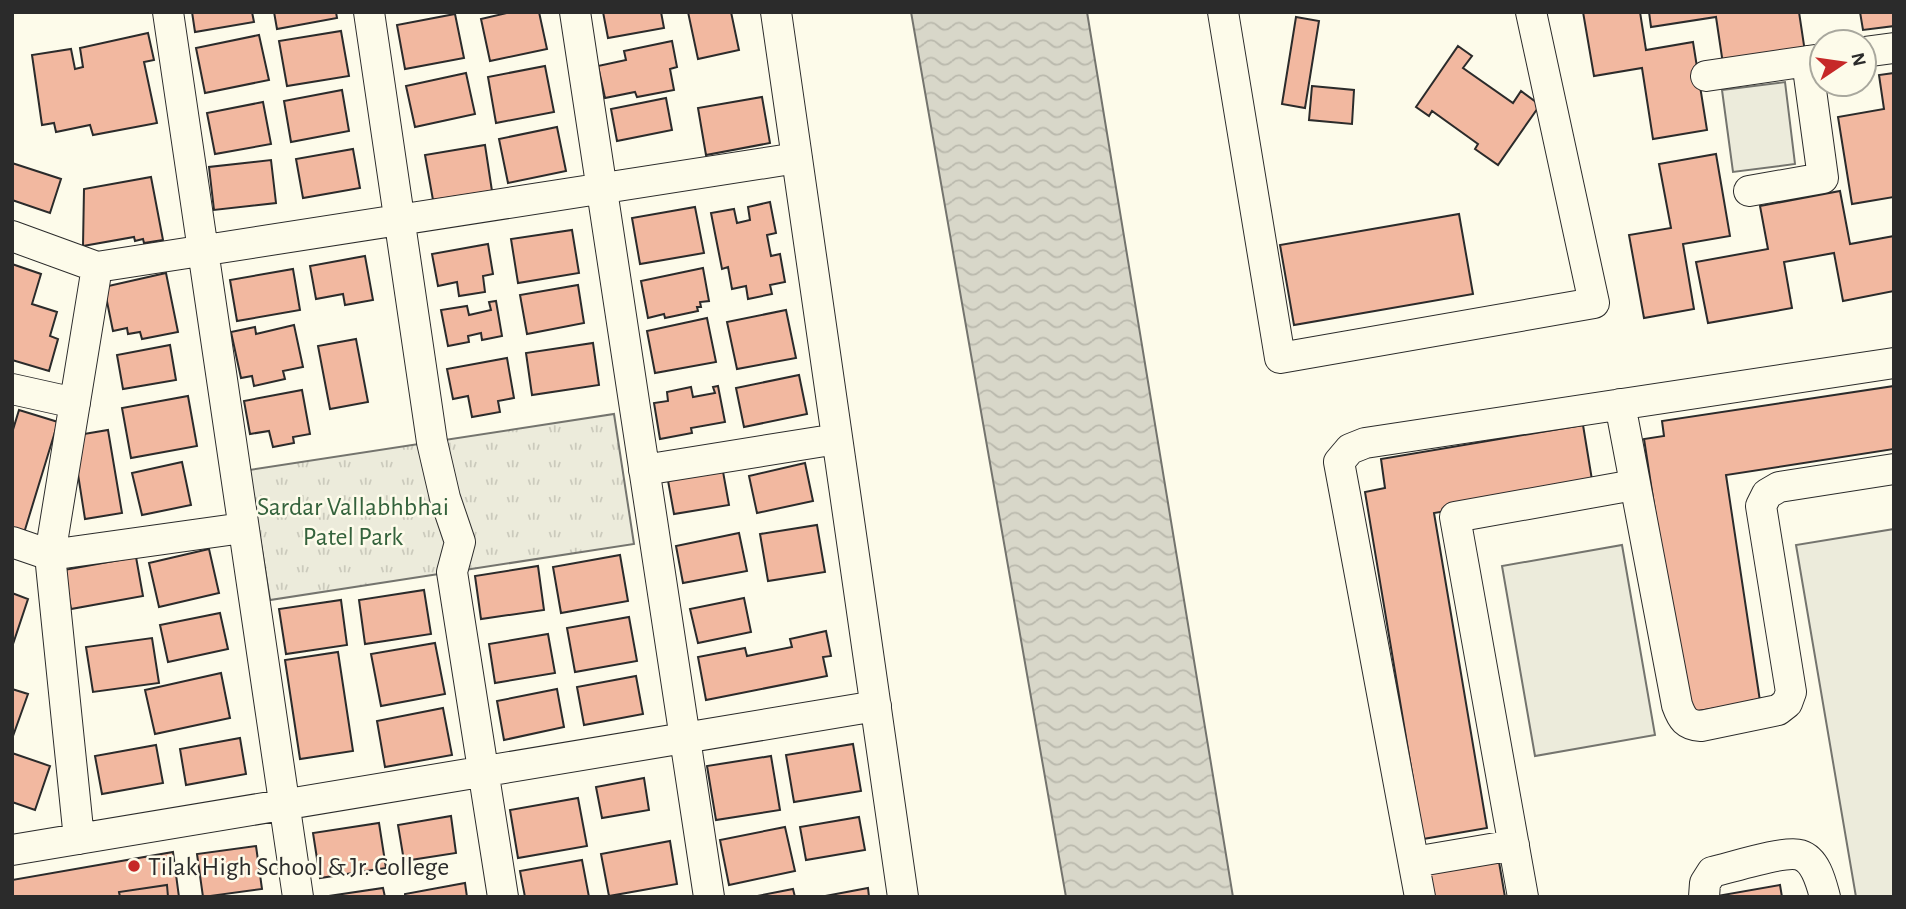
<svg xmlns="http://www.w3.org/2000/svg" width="1906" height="909" font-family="'Alegreya Sans',sans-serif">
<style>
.grass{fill:#ecebdb;stroke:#74746e;stroke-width:2}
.park{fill:url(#park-tufts);stroke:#74746e;stroke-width:2}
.water{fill:url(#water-waves);stroke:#74746e;stroke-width:2}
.building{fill:#f2b8a0;stroke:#2b2b2b;stroke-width:2}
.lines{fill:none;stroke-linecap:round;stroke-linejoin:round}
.minor-casing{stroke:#2b2b2b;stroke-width:32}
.minor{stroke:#fdfbea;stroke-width:30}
.poi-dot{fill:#c62828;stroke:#fdfbea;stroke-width:2.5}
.labels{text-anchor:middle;stroke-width:5;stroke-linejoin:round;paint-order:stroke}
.park-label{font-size:26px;fill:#34623c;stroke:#fdfbea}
.poi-label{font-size:26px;fill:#2b2b2b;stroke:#fdfbea;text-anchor:start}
</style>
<defs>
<pattern id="park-tufts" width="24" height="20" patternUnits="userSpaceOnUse" patternTransform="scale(1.75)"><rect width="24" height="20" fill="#ecebdb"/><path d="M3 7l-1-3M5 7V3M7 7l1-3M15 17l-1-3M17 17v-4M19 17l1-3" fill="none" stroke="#cbcabc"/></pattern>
<pattern id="water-waves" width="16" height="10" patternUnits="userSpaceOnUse" patternTransform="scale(1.75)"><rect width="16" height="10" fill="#d8d7c9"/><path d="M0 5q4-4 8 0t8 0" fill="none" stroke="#bab9ad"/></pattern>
</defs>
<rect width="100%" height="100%" fill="#fdfbea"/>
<!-- grass -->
<path class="grass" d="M1785,82L1795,164L1733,172L1722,90Z
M1894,529V897H1856L1796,545Z
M1622,545L1655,735L1535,756L1502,566Z"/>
<!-- park -->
<path class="park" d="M614,414L634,544L270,600L249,470Z"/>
<!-- water -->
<path class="water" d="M911,12H1087L1233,897H1066Z"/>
<!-- building -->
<path class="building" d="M192,12H252L254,22L195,32Z
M274,12H336L337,18L277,29Z
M511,12H539L547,49L490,61L481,19Z
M603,12H661L664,28L608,38Z
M688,12H731L739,50L698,59Z
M1583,12H1640L1646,50L1693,42L1707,130L1653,139L1642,68L1594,76Z
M1649,12H1799L1805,52L1723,64L1716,17L1651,27Z
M1860,12H1894V26L1863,30Z
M455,14L464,58L405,69L397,25Z
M1296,17L1319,21L1305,108L1282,104Z
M341,31L349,76L287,86L279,41Z
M148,33L154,60L144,62L157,123L93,135L90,125L56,132L54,123L42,125L32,55L71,49L75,69L83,67L80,48Z
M259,35L269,80L205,93L196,48Z
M672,41L677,67L670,69L674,90L637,97L635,92L605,98L598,66L626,60L624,51Z
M1458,46L1472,56L1463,68L1513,103L1521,91L1540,105L1498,165L1475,149L1478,144L1432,111L1429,116L1416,107Z
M545,66L554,112L496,123L488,77Z
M466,73L475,114L415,127L406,86Z
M1894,73V197L1852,204L1838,117L1884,109L1879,75Z
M1312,86L1354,90L1352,124L1309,120Z
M342,90L349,131L291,142L284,101Z
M762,97L770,143L706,155L698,108Z
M666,98L672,130L617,141L611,109Z
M263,102L271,144L215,154L207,113Z
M557,127L566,171L508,183L499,139Z
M485,145L492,191L433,200L425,155Z
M353,149L360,188L303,198L296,159Z
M1716,154L1730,236L1683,244L1694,309L1644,318L1629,235L1671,228L1659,164Z
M271,160L276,203L214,210L209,167Z
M12,163L61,179L50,213L12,200Z
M151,177L163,240L144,243L143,239L135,241L134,237L83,246L84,189Z
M1840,191L1850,244L1894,236V291L1843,301L1834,253L1784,262L1792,308L1708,323L1696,262L1768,249L1760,206Z
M770,202L776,233L767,235L771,256L780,254L785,282L770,285L772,294L748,299L746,286L732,289L728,267L722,269L711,213L734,209L737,223L750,220L748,207Z
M695,207L704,253L640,264L632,218Z
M1459,214L1473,294L1294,325L1280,245Z
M572,230L579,273L518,283L511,239Z
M488,244L493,274L483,276L485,292L459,296L457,282L438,286L432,254Z
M365,256L373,300L345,305L343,294L316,299L310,266Z
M12,264L41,274L32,304L57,312L50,336L58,339L49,371L12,360Z
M703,268L709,301L700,302L701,307H697L698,311L665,318L664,314L648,318L641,281Z
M293,269L300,310L237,321L230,280Z
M166,273L178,332L142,339L140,332L128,334L127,328L113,331L104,287Z
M578,285L584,323L527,334L520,295Z
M496,301L502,336L482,340L481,333L468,336L469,342L448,346L441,310L467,306L469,315L491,310L489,302Z
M786,310L796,358L737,369L727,322Z
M707,318L716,362L655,373L647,331Z
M294,325L303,367L283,371L285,379L254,386L252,376L241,378L231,332L255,327L256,334Z
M356,339L368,402L330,409L318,346Z
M593,343L599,385L532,395L526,353Z
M170,345L176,380L123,389L117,355Z
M507,358L514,398L498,401L500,412L472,417L468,396L453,399L447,369Z
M799,375L807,414L744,427L736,388Z
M718,386L725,422L691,428L692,433L660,439L654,403L668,401L667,392L691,387L693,397L715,393L713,387Z
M1894,386V449L1726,475L1760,701L1686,713L1644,439L1664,436L1662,421Z
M302,390L310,434L293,437L294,443L273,447L269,431L250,434L244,401Z
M188,396L197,446L131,458L122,408Z
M19,410L58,422L24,533L12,529V433Z
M1583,425L1593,486L1434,513L1487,828L1423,839L1365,492L1385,488L1381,459Z
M108,430L122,513L85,519L72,436Z
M182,462L191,505L142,515L132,473Z
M805,463L813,501L757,513L749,476Z
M722,466L729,505L674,514L667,475Z
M817,525L825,572L768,581L760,534Z
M739,533L747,571L683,583L676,546Z
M209,549L219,593L159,607L149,563Z
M620,555L628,601L561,613L553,567Z
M136,557L143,596L71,609L64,570Z
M538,566L544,610L481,619L475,576Z
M424,590L431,634L365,644L359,600Z
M12,593L28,599L13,644H12Z
M744,598L751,632L698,643L690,609Z
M341,600L347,645L286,654L279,609Z
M220,613L228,649L168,662L160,625Z
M629,617L637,661L575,672L567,628Z
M826,631L831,656L823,657L827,676L706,700L698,657L745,648L747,656L792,647L790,639Z
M548,634L555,673L495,683L489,644Z
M152,638L159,683L93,692L86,647Z
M435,643L445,694L381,706L371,654Z
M338,652L353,751L300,759L285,660Z
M221,673L230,718L155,734L145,690Z
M636,676L643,714L584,725L577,687Z
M12,689L28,694L13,736H12Z
M557,689L564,727L504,740L497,701Z
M443,708L452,755L385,767L377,721Z
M240,738L246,774L186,785L180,749Z
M853,744L861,791L794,802L786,755Z
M156,745L163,783L102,794L95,756Z
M12,753L50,766L35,810L12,802Z
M771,756L780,810L716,820L707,766Z
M644,778L649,810L602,818L596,787Z
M578,798L587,846L518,858L510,810Z
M451,816L456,853L404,861L398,825Z
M859,817L865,850L806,860L800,827Z
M379,823L386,868L320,878L313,833Z
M785,827L795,871L729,885L720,840Z
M670,841L677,884L609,896L601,854Z
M256,846L262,889L203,897L197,854Z
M173,852L179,897H12V880Z
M582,860L589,897H525L520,871Z
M1499,862L1505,897H1430L1426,874Z
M465,883L467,897H405V894Z
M167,885L168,897H120L119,892Z
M1780,885L1782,897H1717V896Z
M383,888L385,897H322Z
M868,888L869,897H820Z
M793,889L795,897H752Z"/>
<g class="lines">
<!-- minor casing -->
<g class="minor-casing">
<path id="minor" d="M168,12L298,897
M369,12L432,442L445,498L460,542L452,572L503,897
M575,12L709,897
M776,12L903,897
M1223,12L1280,358L1594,303L1531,12
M1864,52L1894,48
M1706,76L1822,59
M1749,191L1823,178L1807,61
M12,236L97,267L797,158
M12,389L75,403
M1620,404L1677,705C1682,719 1686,725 1701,726L1778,710L1787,703L1791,692L1761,506L1767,494L1779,487L1894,469
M644,470L837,439
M12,542L50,555L243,528
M79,839L50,555L97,267
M12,850L876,706
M1414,862L1514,845
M1420,897L1339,462L1350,449L1365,443L1894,363
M1523,897L1455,517L1634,485
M1704,897L1705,883L1712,872C1730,868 1785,850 1800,855C1816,860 1821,882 1825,897"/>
</g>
<!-- minor -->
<use href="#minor" class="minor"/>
</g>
<!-- markers -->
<circle class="poi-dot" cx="134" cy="866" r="7"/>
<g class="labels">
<!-- park labels -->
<g class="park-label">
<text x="353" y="515">Sardar Vallabhbhai<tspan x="353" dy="30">Patel Park</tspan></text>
</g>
<!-- poi labels -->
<g class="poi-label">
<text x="148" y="875">Tilak High School &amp; Jr. College</text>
</g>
</g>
<!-- border -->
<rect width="1906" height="909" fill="none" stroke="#2b2b2b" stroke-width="28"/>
<!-- north arrow -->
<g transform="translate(1843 63) rotate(77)"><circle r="33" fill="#fdfbea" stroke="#a9a89e" stroke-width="2"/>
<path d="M0-5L12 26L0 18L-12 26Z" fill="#c62828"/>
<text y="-10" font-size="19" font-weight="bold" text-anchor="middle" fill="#2b2b2b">N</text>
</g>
</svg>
